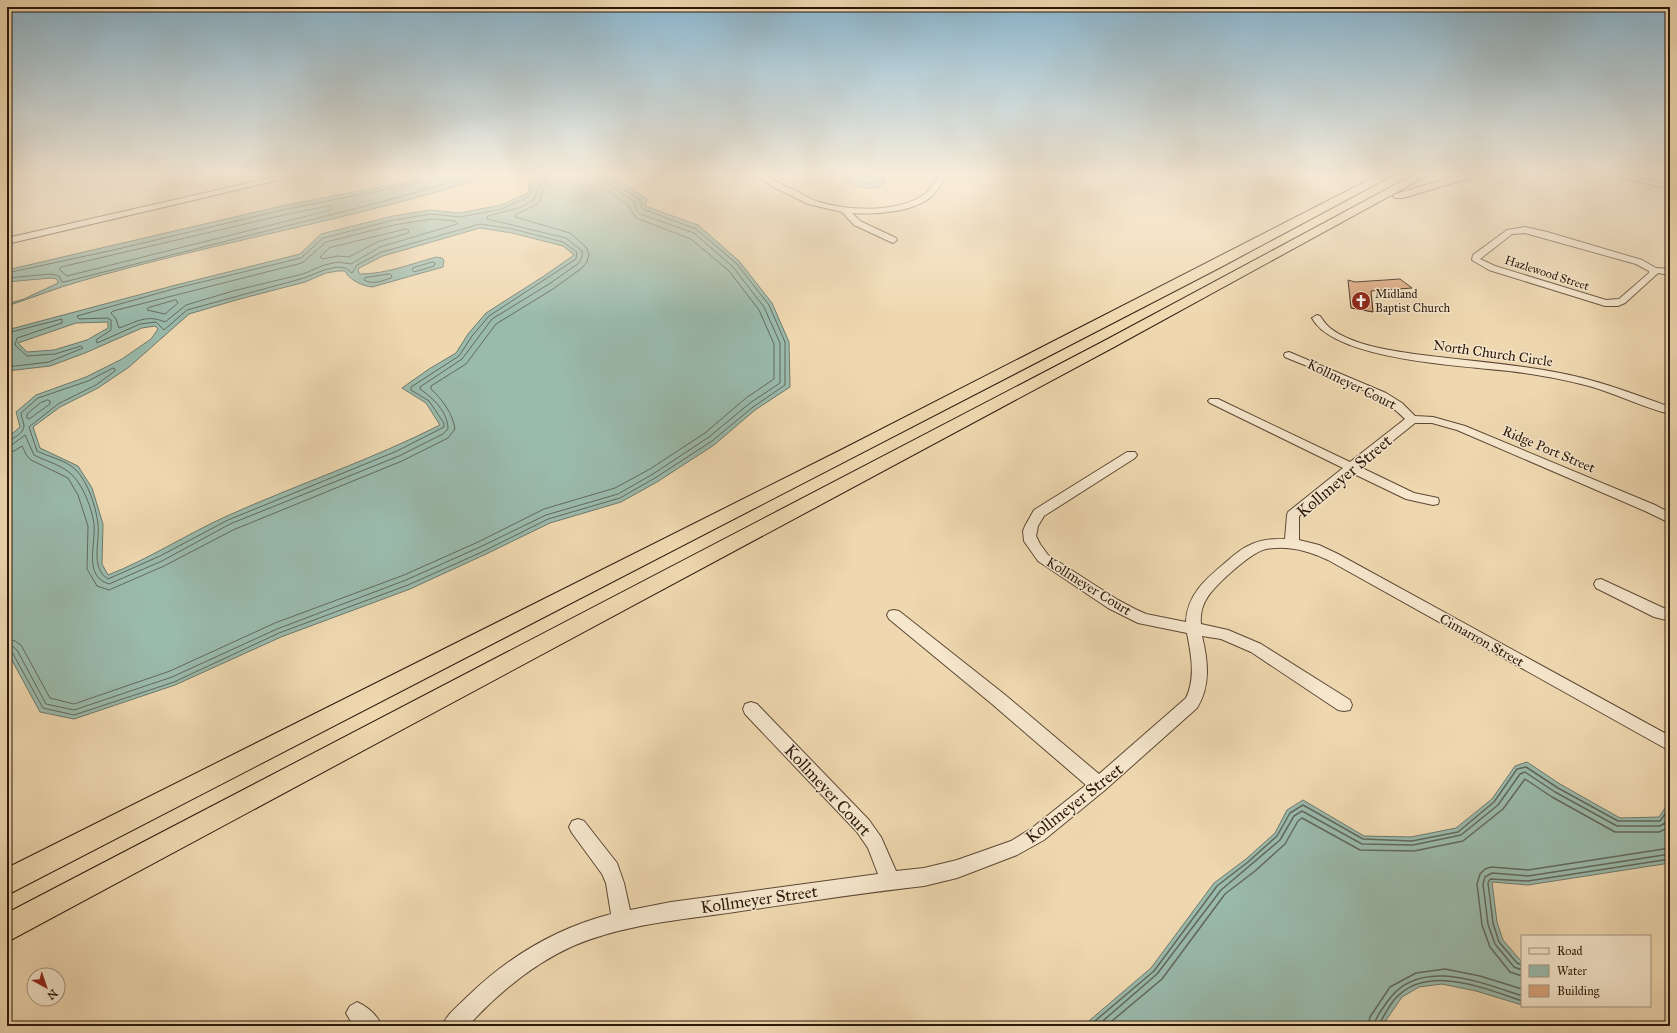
<svg xmlns="http://www.w3.org/2000/svg" width="1677" height="1033" font-family="'IM FELL Great Primer',serif">
<style>
.water{fill:#9abaac;stroke:#6e796c;fill-rule:evenodd}
.lines{fill:none;stroke-linecap:round;stroke-linejoin:round}
.shore-far1{stroke:#62695c;stroke-width:1}
.shore{stroke:#62695c;stroke-width:1.5}
.building{fill:#daa37a;stroke:#2b180b}
.minor-casing{stroke:#5c4834;stroke-width:2}
.highway-casing{stroke:#2b180b;stroke-width:2}
.minor{fill:#f5e6cc;fill-rule:evenodd}
.highway{fill:#efd8b0;fill-rule:evenodd}
.labels{text-anchor:middle;stroke-width:3;stroke-linejoin:round;paint-order:stroke}
.far-street-label{font-size:12px;fill:#2b180b;stroke:#f5e6cc}
.far-poi-label{font-size:12px;fill:#2b180b;stroke:#f5e6cc;text-anchor:start}
.street-label{font-size:14px;fill:#2b180b;stroke:#f5e6cc}
.near-street-label{font-size:17px;fill:#2b180b;stroke:#f5e6cc}
</style>
<rect width="100%" height="100%" fill="#efd8b0"/>
<filter id="stains"><feTurbulence type="fractalNoise" baseFrequency=".005" numOctaves="4"/><feColorMatrix values="0 0 0 0 .2 0 0 0 0 .09 0 0 0 0 .02 0 0 0 .5 -.17"/></filter>
<radialGradient id="worn" r=".72"><stop offset=".6" stop-color="#630" stop-opacity="0"/><stop offset="1" stop-color="#630" stop-opacity=".3"/></radialGradient>
<!-- water -->
<path class="water" d="M444,173H499C362,218 219,241 81,281C56,288 32,298 7,306V304L24,299L58,283L57,279L51,278L7,282V270L286,205L417,180Z
M545,173H608L647,199L645,206L698,225L739,261L772,303L789,342L790,387L755,410L714,445L657,482L621,502L550,523L484,555L410,589L281,637L175,685L74,719L40,712L7,651V438L20,427L16,412L36,395L86,377L122,359L151,339L158,329L155,326L142,328L85,353L50,366L7,371V330L176,285L300,254L321,234L393,216L431,210L459,213L501,205L528,193L529,182ZM480,228L512,233L563,246L574,255L544,276L486,313L468,334L456,353L429,369L402,388L426,403L440,425C371,460 298,484 227,516C187,534 149,559 108,575L102,564L103,524L92,488L78,466L40,448L33,427L60,407L98,388L129,367L189,314L236,300L305,282L326,273L338,271H345C349,280 363,286 372,287L443,267L444,260L442,258L436,257C411,264 386,274 360,274L358,271L359,268L383,256ZM108,322V328L87,340L54,350L27,352L18,343L76,323Z
M871,173H885L884,174L885,182C876,194 854,186 844,181L848,177Z
M1527,762L1560,784L1620,818L1659,817L1667,805L1666,792L1670,795V863L1528,885L1492,882L1497,922L1503,940L1522,962V1005L1476,991L1442,984L1419,987L1402,997L1382,1026H1083L1151,968L1214,883L1246,859L1275,833L1287,810L1303,800L1364,836L1411,837L1456,828L1492,799L1515,766Z"/>
<g class="lines">
<!-- shore-far1 -->
<path class="shore-far1" d="M868,173L866,177L859,180L860,183L871,184L879,182L880,173
M330,206L332,207L331,210L67,276L59,269L61,267L288,214Z
M432,219L455,221L457,224L380,247L351,264L338,262L324,265L303,274L233,291L186,305L165,322C146,314 137,322 119,328L116,319L111,313L113,311L302,263L326,242L394,225Z
M407,229L409,231L408,233L377,242L349,257L338,256L322,259L320,257L329,248Z
M433,262L435,263L434,266L414,272L412,270L413,268Z
M7,273L109,251L287,209L418,183L438,178L441,173
M390,274L392,276L391,278C382,281 373,285 364,280L365,278Z
M7,278L51,274L59,276L62,282H64L366,206L486,173
M176,300L178,303L165,314L147,310L148,308Z
M7,333L62,319V323L17,338L15,345L27,356L55,354L81,346L83,348L49,362L7,367
M48,400L50,401V404L29,419L27,418V414L40,403Z
M7,441C13,439 24,433 24,426C24,422 21,417 21,413L38,398L88,381L113,368L115,369V371L96,385L58,404L29,427L37,451C49,457 66,460 76,470C88,482 96,507 98,524C100,542 90,568 108,579L160,556L228,520L397,451L444,427V423L429,401L411,390V387L459,356L472,336L489,316L576,259L577,252L563,242L513,229L480,224L382,252L357,265L352,273L346,268L337,267L324,270L304,278L187,310L164,330L156,322L140,324L97,343L96,340L111,330V320L107,318L79,319L77,316L177,288L301,258L323,238L394,220L431,214L460,217L502,209L530,196L533,184L545,177L546,173
M7,446L13,444L25,435L34,455C47,462 64,465 74,477C84,488 92,509 94,524C96,545 83,576 109,584L162,561L230,524L399,456L443,434L448,429C448,412 433,398 420,389V387L462,359L492,319L549,284L579,263L582,257V251L566,238L487,219L488,216L519,208L534,200L538,188L549,180L551,173
M7,452L14,451L22,446L27,456L31,460L68,478L78,495L88,526L87,569L97,586L109,590L164,566L233,530L402,461L448,438L455,429C453,414 442,399 431,389V386L466,364L496,324L553,289L582,268L587,262L589,254L586,247L570,233L515,217V215L539,203L543,191L556,181L557,173
M7,639L15,641L21,645L50,698L74,704L170,671L275,623L404,575L478,542L544,509L615,488L650,469L705,433L746,398L774,379V344L759,310L729,271L691,239L636,218L628,205L599,184L595,173
M7,645L12,646L17,650L46,704L74,710L172,677L277,629L406,580L480,547L546,515L618,494L653,474L709,437L750,403L780,383V343L764,307L733,267L694,233L640,214L636,209L635,202L604,181L601,173
M7,650L12,652L43,708L74,715L174,682L279,633L408,585L482,552L548,519L620,498L655,478L712,441L753,407L785,385V342L769,305L737,264L696,229L643,209L641,206V200L615,184L606,173"/>
<!-- shore -->
<path class="shore" d="M1522,965L1517,963L1499,942L1493,923L1488,883L1490,879L1528,881L1670,859
M1522,970L1514,967L1495,944L1488,924L1483,884L1485,877L1492,873L1528,876L1670,854
M1522,976L1510,972L1490,947L1482,925L1477,884L1480,874L1485,869L1491,867L1528,870L1670,848
M1089,1026L1154,971L1217,886L1248,862L1277,836L1290,813L1303,805L1363,839L1412,841L1458,832L1494,802L1517,769L1526,767L1558,788L1618,821H1660L1670,807
M1097,1026L1157,974L1221,890L1280,840L1294,816L1302,811L1362,844L1413,845L1461,835L1498,805L1520,774L1525,772L1555,792L1617,826H1660L1665,823L1670,816
M1106,1026L1162,979L1225,894L1255,871L1285,844L1298,821L1302,818L1360,850L1414,851L1463,841L1503,809L1525,779L1552,797L1615,832H1659L1670,827
M1368,1026L1370,1017L1390,987L1416,973L1445,969L1480,976L1522,989
M1374,1026C1375,1017 1382,1010 1387,1002C1418,956 1480,982 1522,996
M1379,1026C1381,1019 1386,1013 1389,1007C1418,960 1481,987 1522,1001"/>
</g>
<!-- building -->
<path class="building" d="M1400,279L1412,288L1371,291L1373,312L1351,308L1348,280L1355,282Z"/>
<g class="lines">
<!-- minor casing -->
<g class="minor-casing">
<path id="minor" d="M292,173H304L300,175L7,244V238Z
M757,173H765C772,181 783,185 794,190C801,193 808,198 816,201C847,211 899,214 926,193C933,188 935,179 940,173H947C943,180 940,188 934,194C918,212 875,215 852,213L860,221L896,238L897,240L893,243L854,225L842,212L808,204L772,186L764,181Z
M1610,173H1621L1670,185V189L1611,175Z
M1525,227L1547,232L1642,260L1656,268L1670,269V275L1658,273L1625,303L1618,306H1605L1489,270L1472,260L1473,255L1507,230ZM1525,233L1636,264L1649,271V273L1619,299L1606,300L1495,266L1480,259L1512,234Z
M1317,315L1320,316C1323,320 1325,324 1330,328C1353,346 1394,351 1422,355C1468,361 1515,364 1560,373C1598,380 1634,394 1670,407V414C1640,407 1612,391 1581,384C1557,378 1533,374 1509,371C1464,366 1334,360 1312,318Z
M1289,352L1386,393L1402,403L1415,416L1433,417L1465,426L1655,505L1670,513V523L1645,511L1457,430L1432,423H1415L1360,467L1414,493L1438,498L1439,501L1438,504L1433,505L1406,499L1352,473L1299,516V540L1319,545L1338,554L1670,736V751L1328,560C1308,551 1289,545 1266,549C1251,552 1215,585 1207,598C1202,606 1200,615 1201,624L1228,630L1261,644L1350,700L1352,705L1350,710L1344,711L1338,710L1251,652L1221,639L1202,636C1208,661 1211,685 1197,708L1105,790L1044,840L1017,855L957,878L924,886C861,893 798,903 735,912C681,920 624,924 573,946C533,964 497,994 468,1026H442C447,1014 459,1005 468,996C508,957 557,928 611,914L606,883L602,874L572,833L569,827L572,821L578,819L584,821L617,863L624,883L630,910L671,902L878,874L868,848L857,832L745,714L743,709L745,704L751,702L757,704L869,820L881,837L896,871L924,868L957,860L1011,841L1032,828L1086,785L992,704L889,619L887,615L889,611L894,610L899,611L1004,694L1099,774L1186,698C1196,677 1191,654 1187,633L1138,623L1108,608L1038,561L1024,541L1023,531L1025,526L1034,510L1127,452H1135L1137,455L1135,458L1044,516L1038,526L1036,536L1040,544L1048,555L1118,600L1135,609L1146,614L1186,622C1187,594 1207,578 1226,562C1234,555 1242,548 1252,544C1262,539 1274,539 1285,539L1287,515L1288,512L1343,468L1210,403L1208,401L1210,399H1218L1350,462L1405,419C1378,390 1322,373 1285,357L1284,355L1285,353Z
M1601,579L1670,611V621L1654,617L1596,588L1594,584L1596,580Z
M357,1002C368,1007 377,1015 382,1026H356L350,1020L346,1013L350,1006Z"/>
</g>
<!-- highway casing -->
<g class="highway-casing">
<path id="highway" d="M1382,173H1394L1393,175L1221,267L7,895V868L841,450Z
M1417,173H1429L1428,175L1114,347L7,942V913L1104,341Z
M1466,173H1481L1480,175L1403,198H1395L1393,196L1395,194Z"/>
</g>
<!-- minor -->
<use href="#minor" class="minor"/>
<!-- highway -->
<use href="#highway" class="highway"/>
</g>
<!-- sky -->
<linearGradient id="sky" x2="0" y2="1"><stop stop-color="#89b6d0"/><stop offset="0.55" stop-color="#f8eddb"/><stop offset="1" stop-color="#f8eddb" stop-opacity="0"/></linearGradient>
<rect width="1677" height="317" fill="url(#sky)"/>
<!-- icons -->
<defs>
<g id="church-disc" transform="scale(1)"><circle r="9.5" fill="#8f2418" stroke="#f5e6cc"/><path d="M-1.2-6h2.4v3.5h3.3v2.4h-3.3V6h-2.4V-.1h-3.3v-2.4h3.3Z" fill="#fff"/></g>
</defs>
<g fill-rule="evenodd">
<use href="#church-disc" x="1361" y="301"/>
</g>
<g class="labels">
<!-- far-street labels -->
<g class="far-street-label">
<text transform="translate(1547 273) rotate(18)" y="4">Hazlewood Street</text>
</g>
<!-- far-poi labels -->
<g class="far-poi-label">
<text x="1375" y="298">Midland<tspan x="1375" dy="14">Baptist Church</tspan></text>
</g>
<!-- street labels -->
<g class="street-label">
<text transform="translate(1493 353) rotate(8)" y="5">North Church Circle</text>
<text transform="translate(1352 384) rotate(26)" y="5">Kollmeyer Court</text>
<text transform="translate(1549 449) rotate(23)" y="5">Ridge Port Street</text>
<text transform="translate(1089 586) rotate(32)" y="5">Kollmeyer Court</text>
<text transform="translate(1482 640) rotate(29)" y="5">Cimarron Street</text>
</g>
<!-- near-street labels -->
<g class="near-street-label">
<text transform="translate(1344 476) rotate(-40)" y="6">Kollmeyer Street</text>
<text transform="translate(828 790) rotate(47)" y="6">Kollmeyer Court</text>
<text transform="translate(1074 803) rotate(-38)" y="6">Kollmeyer Street</text>
<text transform="translate(759 899) rotate(-8)" y="6">Kollmeyer Street</text>
</g>
</g>
<!-- margin -->
<rect width="1677" height="1033" fill="none" stroke="#efd8b0" stroke-width="24"/>
<rect x="8" y="8" width="1661" height="1017" fill="none" stroke="#2b180b" stroke-width="2"/>
<rect x="12" y="12" width="1653" height="1009" fill="none" stroke="#2b180b"/>
<!-- legend -->
<rect x="1521" y="935" width="130" height="72" fill="#f5e6cc" stroke="#a4947f"/>
<rect x="1529" y="948" width="20" height="6" fill="#f5e6cc" stroke="#a4947f"/>
<text x="1557" y="955" font-size="12" fill="#2b180b">Road</text>
<rect x="1529" y="965" width="20" height="12" fill="#9abaac" stroke="#a4947f"/>
<text x="1557" y="975" font-size="12" fill="#2b180b">Water</text>
<rect x="1529" y="985" width="20" height="12" fill="#daa37a" stroke="#a4947f"/>
<text x="1557" y="995" font-size="12" fill="#2b180b">Building</text>
<!-- north arrow -->
<g transform="translate(46 987) rotate(140)"><circle r="19" fill="#f5e6cc" stroke="#a4947f"/>
<path d="M0-3L7 15L0 10L-7 15Z" fill="#8f2418"/>
<text y="-6" font-size="11" font-weight="bold" text-anchor="middle" fill="#2b180b">N</text>
</g>
<rect width="100%" height="100%" filter="url(#stains)"/>
<rect width="100%" height="100%" fill="url(#worn)"/>
</svg>
